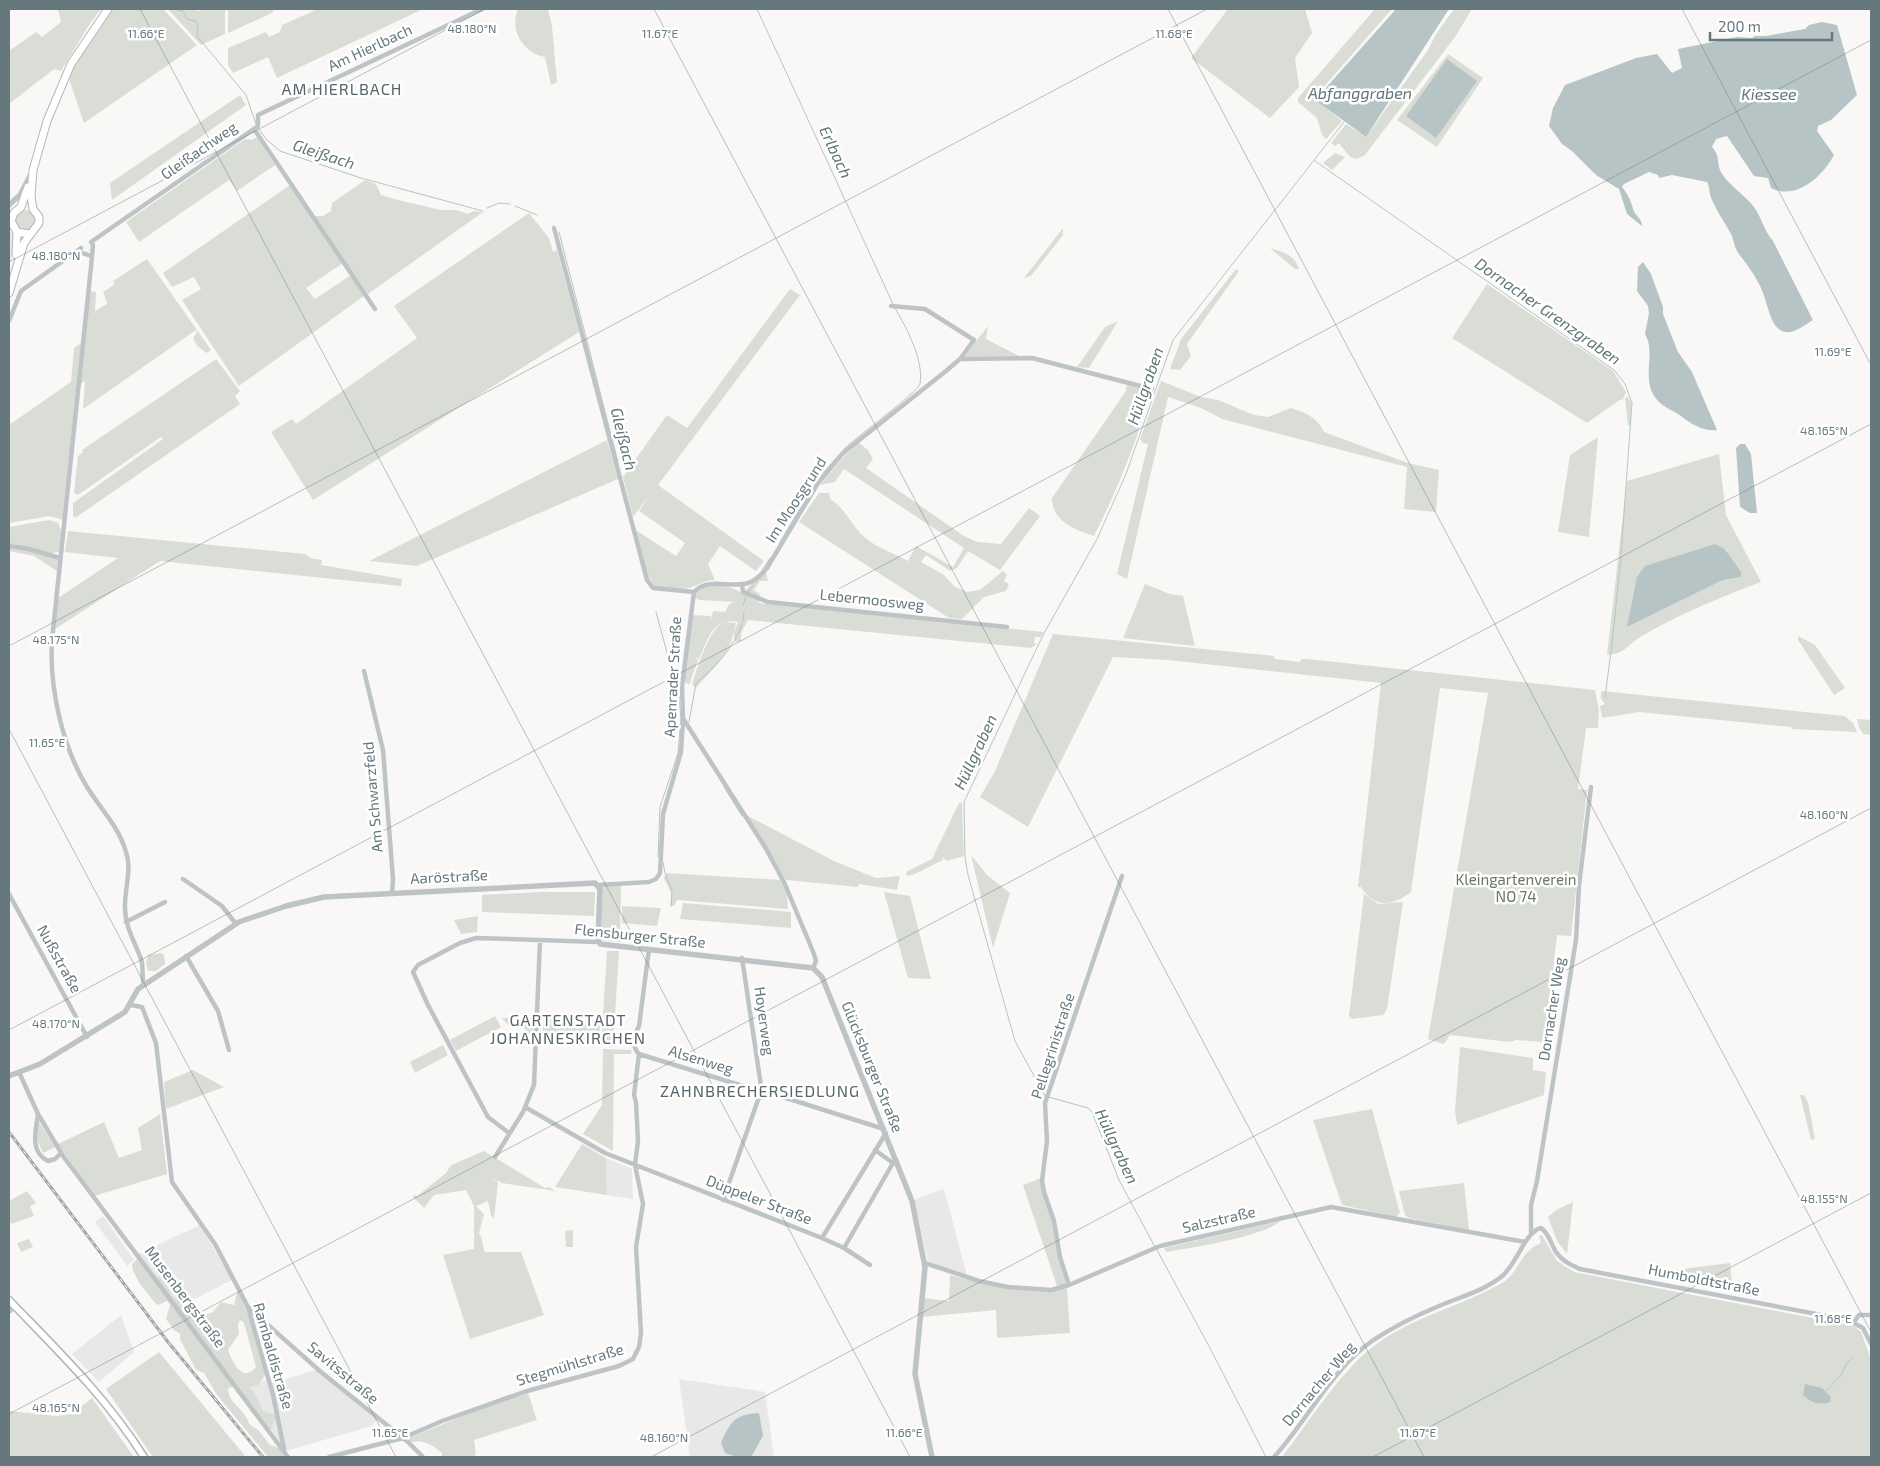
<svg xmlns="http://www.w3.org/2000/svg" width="1880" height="1466" font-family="'Exo 2',sans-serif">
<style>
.built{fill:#e7e8e7}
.green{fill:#daddd6;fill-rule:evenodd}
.water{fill:#b7c4c6}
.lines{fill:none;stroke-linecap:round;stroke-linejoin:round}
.stream{stroke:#b7c4c6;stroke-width:1}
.secondary-casing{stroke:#b1b8bb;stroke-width:9}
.primary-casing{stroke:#b2b8ba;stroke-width:9}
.minor{stroke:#bec4c6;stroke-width:4.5}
.tertiary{stroke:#bec4c6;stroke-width:5.5}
.secondary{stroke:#fff;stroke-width:6}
.primary{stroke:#fff;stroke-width:7}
.rail-casing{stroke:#9fa7aa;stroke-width:3}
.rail{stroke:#fff;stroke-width:1;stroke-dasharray:4;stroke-linecap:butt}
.ticks{fill:none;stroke:#66787e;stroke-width:1;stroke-opacity:0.45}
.labels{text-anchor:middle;stroke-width:5;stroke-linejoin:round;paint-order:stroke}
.street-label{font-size:15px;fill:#66787e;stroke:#fff}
.park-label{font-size:15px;fill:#6b7765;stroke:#fff}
.neighbourhood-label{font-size:16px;letter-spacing:1px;fill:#58656a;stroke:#fff}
.water-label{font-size:16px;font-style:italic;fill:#617678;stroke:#fff}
.ticks-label{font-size:12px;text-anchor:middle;fill:#66787e;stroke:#fff;stroke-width:5;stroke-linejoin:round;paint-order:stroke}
</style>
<rect width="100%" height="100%" fill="#f9f8f7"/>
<!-- built -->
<path class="built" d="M9,230L13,235L14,247L9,267Z
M606,1158L632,1169L633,1199L607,1195Z
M944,1189L967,1276L928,1261L914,1200Z
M103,1216L134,1260L127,1266L95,1222Z
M200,1225L232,1280L179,1307L138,1254Z
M121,1315L134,1352L99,1382L72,1354Z
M316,1370L377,1420L372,1426L286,1451L243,1388L270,1378L272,1383Z
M679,1379L765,1392L774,1457H690Z"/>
<!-- green -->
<path class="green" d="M58,9H101L91,22L61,71L54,69L9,104V51L36,32L42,37L61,22Z
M111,9H163L197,45L84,123L68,76L85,46Z
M168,9H193L198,11L205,9H225V34L201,45Z
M228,9H274L272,13L228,33Z
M318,9H423L277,78L268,57L233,73L228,65V48L266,32L269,37L280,32L282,25Z
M518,9H548L552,26L557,82L551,85L545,57C523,53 509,30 518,9Z
M1228,9H1305L1312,33L1295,58L1299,87L1270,118L1191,58Z
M1375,9H1392L1321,90L1316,100L1342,121L1326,139L1322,135L1317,118L1298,102V98Z
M1454,9H1472L1455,37L1365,155L1357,159L1350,157L1339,143L1335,146L1331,143L1346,124L1366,137L1428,50L1436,34Z
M1448,54L1483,78L1437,147L1397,120Z
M240,95L246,105L112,200L110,183Z
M257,137L275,165L237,191L229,180L139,242L126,222L245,139L252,140Z
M1335,153L1345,157L1332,170L1323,163Z
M365,180L376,184L381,195C399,201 417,204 436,209C448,212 453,207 467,214L474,211L483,212L368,294L313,216H323L331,211L332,203Z
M290,185L343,263L306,288L315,299L351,275L364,296L239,386L182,300L201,289L194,277L172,287L163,273Z
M15 220a10 10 0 1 1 20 0a10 10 0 1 1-20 0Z
M529,213L549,238L553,252L557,250L579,332L313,500L271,432L292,419L296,424L417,338L394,306Z
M1063,228V235L1031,276L1024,278Z
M1270,248C1282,251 1296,256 1299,269H1295Z
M147,259L211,350L207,353L197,346L193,338L197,332L196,330L83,409L85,381L80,384L90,291L96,292L95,311L107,304L103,292L114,285L113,281Z
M1236,269L1239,271L1187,344L1191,356L1180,370L1170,369L1181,339Z
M1487,284L1613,371L1626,392L1622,401L1621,399L1587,423L1452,338Z
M790,289L800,295L658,485L764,561L756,571L720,546L708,564L715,580C703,580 702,584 692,587C681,591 666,588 655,587L647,575L634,529L676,556L685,543L639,511L652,492L633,517L623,477L667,415L687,428Z
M1118,321L1089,368L1077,367L1105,327Z
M988,326L986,339L1019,356L964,357Z
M81,343L63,520L50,516L9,523V425L71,382L74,348Z
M216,359L240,391L235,396L240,404L75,518L73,516V503L163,439L161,437L78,495L74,493L78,456L83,452L82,450Z
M1161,381L1201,397L1218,400L1254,415L1268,417L1291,408C1306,413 1317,417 1324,432L1408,463L1439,470L1436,512L1404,509L1407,467L1222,419L1201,408L1168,397L1127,579L1117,574L1148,444L1143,443L1140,439Z
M1127,385L1151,391C1137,441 1118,489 1094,536C1076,530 1052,522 1052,498L1126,391Z
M1628,397L1631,403V425H1628L1625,398Z
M1598,437L1589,537L1558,532L1570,455Z
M607,440L618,479L417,566L369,561Z
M859,443L868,450L873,459L866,468L964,536L977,542L1001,544L1029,508L1040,516L1000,570L968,551L957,568L950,571L926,555L921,562L944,575L955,587L967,592L980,590L1003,571L1007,575L1004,581L1009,584L1006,591L984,597L962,619L949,618L799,522L819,493H829L830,499C846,509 848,520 861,534C874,547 892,552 908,561L916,546L953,567L964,548L844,469L835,482L820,485L845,455Z
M1719,454L1726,515L1761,582C1721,597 1679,614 1642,636C1628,644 1625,654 1607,655L1627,481ZM1726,549L1740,577L1723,580L1627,627Z
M49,520L58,523L62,533L59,552L53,553V557L58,559L57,571L34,556L9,551V527Z
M68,531L305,554L310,558L322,560L321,565L402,579L401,586L160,561L55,629L58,598L118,558L65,552Z
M766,572L768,581H760L754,590L760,594L759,603L1044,632L1041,637H1035L1034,643L1037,644L1031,648L748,620L741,633V641L735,642L733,632C733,653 709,672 696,688L692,685C696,671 708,632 721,624C726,621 731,623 736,623L734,632L738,622C713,617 708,639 699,659L694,657L698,660L689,685L684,682L692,615L711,616L710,624L713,611L725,612L729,604L735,602L699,600L694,597L695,593C708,579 728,585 742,593Z
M1145,584L1170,594L1183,596L1195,646L1123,638Z
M1053,634L1274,656L1275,659L1300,662L1301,659H1307L1595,690L1599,711L1598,728H1586L1578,789L1587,790L1571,936L1557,935L1545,1042L1516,1040L1510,1042L1450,1035L1444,1044L1428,1039L1488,693L1440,688L1411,892C1393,906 1374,909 1361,887H1358L1381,683L1168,660L1113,657L1028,827L980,797L995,771Z
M1798,636L1815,645L1845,688L1834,695L1798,640Z
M1601,691L1845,716L1853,723L1857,732L1792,729L1791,727L1639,712L1602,718L1600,706L1605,704L1601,699Z
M1857,719L1871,720V735L1863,734L1859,727Z
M959,803H962L964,856L947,861L942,857L943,860L915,874L907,876L906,872L932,859Z
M746,815L834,861L876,878L900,876L897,890L859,884L858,887L786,880Z
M971,855L987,875L1010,893L993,948Z
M665,873L781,880L787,894L788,909L677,900L674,906H670L672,894L664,879Z
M621,885L620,942L600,940L602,887Z
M540,892H595L594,916L482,912V895Z
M884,892L910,896L931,979L908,978Z
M1364,894L1378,904L1403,902L1387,1009L1383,1015L1352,1019L1349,1016Z
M683,903L791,912V928L680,919Z
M622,906L661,908L657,926L622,923Z
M478,916L477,932L461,934L454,920Z
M607,951H619L613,1047L601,1045Z
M161,953L164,955L165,964L156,971H148L146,963L148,955Z
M495,1016L501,1027L456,1051L450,1040Z
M502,1018H534L533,1039L524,1028L507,1024Z
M543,1019L600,1021L599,1044L542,1042Z
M443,1045L448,1055L415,1073L410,1062Z
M1460,1047L1533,1058V1070L1546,1072L1544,1095L1457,1125L1455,1111Z
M603,1049L632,1050L631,1054H614L613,1151L583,1134L602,1105Z
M193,1070L224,1087L166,1109L164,1082Z
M1800,1095H1804L1808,1102L1815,1139L1811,1140Z
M1372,1109L1400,1213L1396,1217L1342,1205L1313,1120Z
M160,1114L167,1174L94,1196L58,1144L104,1122L119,1158L142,1150L138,1128Z
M39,1122L55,1147L43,1153L37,1140Z
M582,1144L606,1158L607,1195L555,1187Z
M484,1151L545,1188L549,1187L555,1191L501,1183V1182L491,1179L498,1182L494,1219L491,1215L488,1201L476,1206L484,1214L479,1233C483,1238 482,1246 485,1252H521L544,1315L470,1339L443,1255L474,1249V1206L466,1190L434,1195L424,1208L413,1197L414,1195L417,1196L446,1173L451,1165Z
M1041,1178L1066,1280V1284L1057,1286L1023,1185Z
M1464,1183L1469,1230L1409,1218L1405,1215L1399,1191Z
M27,1191L36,1203L30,1206L34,1216L11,1224L9,1218V1201Z
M1573,1202L1567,1254L1557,1241L1548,1217L1556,1210Z
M1281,1221C1262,1237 1192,1248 1166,1252L1164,1248Z
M573,1230V1247H566L565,1231Z
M1542,1235L1557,1261L1574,1272L1854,1326L1861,1332L1871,1359V1457H1282C1309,1422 1342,1368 1378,1343C1415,1316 1462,1306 1502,1283C1520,1272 1519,1252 1541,1243L1539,1236Z
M29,1239L33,1247L21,1252L17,1243Z
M137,1259H140L151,1274L163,1280L173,1297C191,1303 192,1297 205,1315L213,1312L221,1302L234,1305L237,1293H239L250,1318L266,1374L258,1385L249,1388L254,1392L263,1411L277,1416L272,1425L273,1429H269L233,1387L228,1388C228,1404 246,1409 249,1424L259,1431L270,1445L280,1448L286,1457H268L217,1395L204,1373L196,1370L180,1339V1334L174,1330L166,1319L170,1305L167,1301L158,1305L155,1303L140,1284L133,1271L132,1264ZM240,1320L244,1323L256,1367C243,1384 232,1362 228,1350L239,1334L238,1325Z
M1730,1263L1732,1284L1728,1288L1663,1277L1665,1271Z
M950,1275C988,1286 1027,1292 1067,1288L1070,1333L997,1338L996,1310L921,1317L924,1298L949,1301Z
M159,1352L246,1457H153L106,1389Z
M528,1393L537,1420L474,1440L476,1455L470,1457H442V1453C431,1444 425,1440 411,1442L409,1440V1438L487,1406Z
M92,1398L134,1457H9V1411L57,1416L71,1414Z"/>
<!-- water -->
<path class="water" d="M1396,9H1449L1366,137L1315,100Z
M1822,22L1837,25L1857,95L1831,120L1818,126L1817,131L1834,155C1823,176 1796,201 1771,188L1768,178L1754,176L1727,136L1716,139L1712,147C1721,157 1716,162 1721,172C1728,185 1745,195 1754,207C1762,218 1764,231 1773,241L1813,320C1804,325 1792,336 1782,331C1770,325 1768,305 1763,293C1758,279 1748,266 1739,254C1735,249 1734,242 1732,236C1726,224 1717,212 1712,200C1709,194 1710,187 1707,182L1672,175L1659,178L1658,175L1649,172L1624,184L1622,187C1628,195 1631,200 1633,209C1635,216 1642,218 1642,226L1627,214L1619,189L1596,175L1572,151L1562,144L1549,126L1553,108L1565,85L1636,58L1657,54L1672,73L1682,68L1678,49L1737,37L1752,38L1755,36H1766L1805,29L1809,25Z
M1447,59L1477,81L1436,138L1406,116Z
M1643,262L1651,274L1663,307V314L1678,352L1692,372L1717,430C1704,432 1691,424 1681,416C1674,411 1665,408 1658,401C1639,381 1657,354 1645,334L1649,313L1648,306L1637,291L1638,267Z
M1740,444H1745L1751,454L1757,513H1750L1740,507L1736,448Z
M1715,544L1725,549L1741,572V577L1723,580L1627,627L1637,577L1645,566Z
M1805,1384L1822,1388L1831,1397L1830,1402C1820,1406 1810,1402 1803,1395Z
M759,1413L763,1436L751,1457H737L725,1453L721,1443C730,1422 735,1414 759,1413Z"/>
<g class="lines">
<!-- stream -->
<path class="stream" d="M175,9L183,11L187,19L196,21L198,24L197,36L246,95L256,124
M757,9L893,304
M258,128L266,139L280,151L361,178L483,211
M1315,161L1614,370L1625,384L1632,403L1621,554
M515,206L537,215
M487,208L499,203L510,204
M559,232L618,462
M844,449C855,438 918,392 920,384C924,360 907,329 895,308
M821,476L836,458
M780,542L802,505
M763,569L770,558
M748,593L753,585
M743,605L746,596
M656,612L679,697L681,719L678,753L660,807L658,857
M743,621L744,613
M1612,643L1621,557
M1605,697L1612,644
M689,722L696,683C714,669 735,646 742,624
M724,787L742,816
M663,862L665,873
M666,875L672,891L671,906
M1155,1247L1119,1180L1092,1112L1088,1108L1045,1096L1015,1041L968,875L965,857L964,802L1043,635L1097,539L1126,474L1173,340L1344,122
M1157,1250L1211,1350L1266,1457
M1826,1391L1841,1375L1847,1363L1853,1357"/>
<!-- secondary casing -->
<g class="secondary-casing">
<path id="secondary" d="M9,1300C58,1351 106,1397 144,1457"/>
</g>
<!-- primary casing -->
<g class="primary-casing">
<path id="primary" d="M28,187L21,207L14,213L11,221L17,232L29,234
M16,255L17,232
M9,293L24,243L39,223V217L33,209L31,196L33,170L47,121L71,64L108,9"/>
</g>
<!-- minor -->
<path class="minor" d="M254,129L375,309
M554,228L647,580L653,588L694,592
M77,251L91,256
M9,321L21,291L81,248
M960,359L1032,358L1152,389
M9,546L29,549L60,558
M742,585L743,592L768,602L1007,627
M694,592C709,576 730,589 748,583C756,581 762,574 767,568L818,483L843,453L946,371L960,359L974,340L925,309L891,306
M364,671L383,750L393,879L392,893
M684,720L765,847L784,882L814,954L816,961L813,968
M183,879L222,906L236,924
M598,885L649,882L656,879L660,873L663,814L681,752L683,719L682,686L694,592
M9,894L87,1037
M126,922L165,902
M186,956L218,1011L229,1050
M742,958L761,1086
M144,985C141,977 144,967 141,959C134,940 124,925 125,905C125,887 132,869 126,852C119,827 100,808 87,787C62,746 49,687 52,640L91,267L93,245L91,242L258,126V115L482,9
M131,1005L142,1007L156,1043L172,1182L215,1244L248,1307L273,1395L284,1449
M639,1054L756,1090
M19,1072L38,1114L63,1156L288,1457
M755.5 1092a5.5 5.5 0 1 1 11 0a5.5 5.5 0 1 1-11 0Z
M767,1092L884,1129
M525,1107L605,1153L822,1238L844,1248L870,1265
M38,1114C36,1130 29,1152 48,1161L55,1159L61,1153
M509,1133L488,1117L428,1005L413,972L418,965L460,943L476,938L598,942
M875,1150L893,1163
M495,1157L523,1112L534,1085L540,941
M723,1200L759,1097
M1531,1233V1205L1537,1181L1576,940L1579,885L1591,787
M822,1238L886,1133
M844,1248L893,1163L897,1161
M925,1263L979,1281L1008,1287L1051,1290L1069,1285L1160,1246L1331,1207L1525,1242
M1069,1285L1060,1257L1054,1221L1044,1192L1042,1181L1047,1141L1045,1103L1122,876
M249,1308L321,1372L408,1442L423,1457
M9,1312L14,1306
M1854,1322L1859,1315H1871
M329,1457L403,1438L442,1421L527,1391L619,1366L633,1359L639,1347L641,1333L636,1247L643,1204L635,1165L638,1141L636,1102L634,1095L639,1054C631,1046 634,1035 639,1026L649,949
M1274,1457C1307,1421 1331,1370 1372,1341C1393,1327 1417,1315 1439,1306C1460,1297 1483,1291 1501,1277C1517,1265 1525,1231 1541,1228C1549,1233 1551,1244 1556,1252C1562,1261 1571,1265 1580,1269L1848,1320L1863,1328L1871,1344"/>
<!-- tertiary -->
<path class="tertiary" d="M9,205L20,195L31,174
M9,1076L40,1064L125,1012L138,989L239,922L286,906L324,897L595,883L600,889L598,938L600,944L813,968L822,977L912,1201L925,1267L915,1374L932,1457"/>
<!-- secondary -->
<use href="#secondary" class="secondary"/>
<!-- primary -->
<use href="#primary" class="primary"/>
<!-- rail casing -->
<g class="rail-casing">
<path id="rail" d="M9,1132L168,1342L263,1457"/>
</g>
<!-- rail -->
<use href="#rail" class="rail"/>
</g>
<!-- ticks -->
<path class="ticks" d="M140,9L910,1457M654,9L1424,1457M1168,9L1871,1332M1682,9L1871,365M9,262L485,9M9,646L1207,9M9,729L396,1457M9,1030L1871,40M9,1414L1871,424M651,1457L1871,808M1373,1457L1871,1193"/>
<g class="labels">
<!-- street labels -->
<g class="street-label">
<text transform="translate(370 48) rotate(-25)" y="5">Am Hierlbach</text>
<text transform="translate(199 151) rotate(-35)" y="5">Gleißachweg</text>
<text transform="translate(796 500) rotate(-57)" y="5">Im Moosgrund</text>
<text transform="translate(872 600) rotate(6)" y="5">Lebermoosweg</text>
<text transform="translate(673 677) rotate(-87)" y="5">Apenrader Straße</text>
<text transform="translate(373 797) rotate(-95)" y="5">Am Schwarzfeld</text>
<text transform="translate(449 877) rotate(-3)" y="5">Aaröstraße</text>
<text transform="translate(640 936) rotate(6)" y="5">Flensburger Straße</text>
<text transform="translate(59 959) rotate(61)" y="5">Nußstraße</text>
<text transform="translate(1552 1009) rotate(-81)" y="5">Dornacher Weg</text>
<text transform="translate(764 1021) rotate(82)" y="5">Hoyerweg</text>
<text transform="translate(1053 1046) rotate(-72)" y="5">Pellegrinistraße</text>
<text transform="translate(701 1060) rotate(17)" y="5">Alsenweg</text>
<text transform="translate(872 1067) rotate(68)" y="5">Glücksburger Straße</text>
<text transform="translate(759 1200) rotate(21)" y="5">Düppeler Straße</text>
<text transform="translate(1219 1220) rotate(-13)" y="5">Salzstraße</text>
<text transform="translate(1704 1280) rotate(11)" y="5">Humboldtstraße</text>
<text transform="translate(185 1297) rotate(53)" y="5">Musenbergstraße</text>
<text transform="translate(273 1356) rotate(74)" y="5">Rambaldistraße</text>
<text transform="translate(570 1365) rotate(-17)" y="5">Stegmühlstraße</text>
<text transform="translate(343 1373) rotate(40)" y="5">Savitsstraße</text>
<text transform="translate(1319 1384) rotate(-50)" y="5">Dornacher Weg</text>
</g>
<!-- park labels -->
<g class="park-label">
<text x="1516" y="885">Kleingartenverein<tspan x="1516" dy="17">NO 74</tspan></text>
</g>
<!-- neighbourhood labels -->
<g class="neighbourhood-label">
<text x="342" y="95">AM HIERLBACH</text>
<text x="568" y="1026">GARTENSTADT<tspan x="568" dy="18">JOHANNESKIRCHEN</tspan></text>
<text x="760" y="1097">ZAHNBRECHERSIEDLUNG</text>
</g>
<!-- water labels -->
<g class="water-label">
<text x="1360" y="99">Abfanggraben</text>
<text x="1769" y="100">Kiessee</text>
<text transform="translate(836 152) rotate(65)" y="6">Erlbach</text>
<text transform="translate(324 154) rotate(18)" y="6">Gleißach</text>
<text transform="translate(1548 311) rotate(35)" y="6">Dornacher Grenzgraben</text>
<text transform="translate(1145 386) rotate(-71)" y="6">Hüllgraben</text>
<text transform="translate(624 439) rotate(76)" y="6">Gleißach</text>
<text transform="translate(975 752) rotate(-65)" y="6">Hüllgraben</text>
<text transform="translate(1117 1146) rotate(65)" y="6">Hüllgraben</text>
</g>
</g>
<g class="ticks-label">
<text x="472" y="33">48.180°N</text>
<text x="146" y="38">11.66°E</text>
<text x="660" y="38">11.67°E</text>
<text x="1174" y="38">11.68°E</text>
<text x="56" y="260">48.180°N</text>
<text x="1833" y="356">11.69°E</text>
<text x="1824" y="435">48.165°N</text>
<text x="56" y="644">48.175°N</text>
<text x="47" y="747">11.65°E</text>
<text x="1824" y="819">48.160°N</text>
<text x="56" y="1028">48.170°N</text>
<text x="1824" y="1203">48.155°N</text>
<text x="1833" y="1323">11.68°E</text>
<text x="56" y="1412">48.165°N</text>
<text x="390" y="1437">11.65°E</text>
<text x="904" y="1437">11.66°E</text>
<text x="1418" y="1437">11.67°E</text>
<text x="664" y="1442">48.160°N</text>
</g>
<!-- border -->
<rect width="1880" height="1466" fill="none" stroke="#66787e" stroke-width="20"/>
<!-- scale -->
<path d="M1710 32v8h122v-8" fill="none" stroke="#66787e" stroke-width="2.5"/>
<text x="1718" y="32" font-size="15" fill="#66787e" stroke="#ffffff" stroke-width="4" paint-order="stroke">200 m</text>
</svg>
